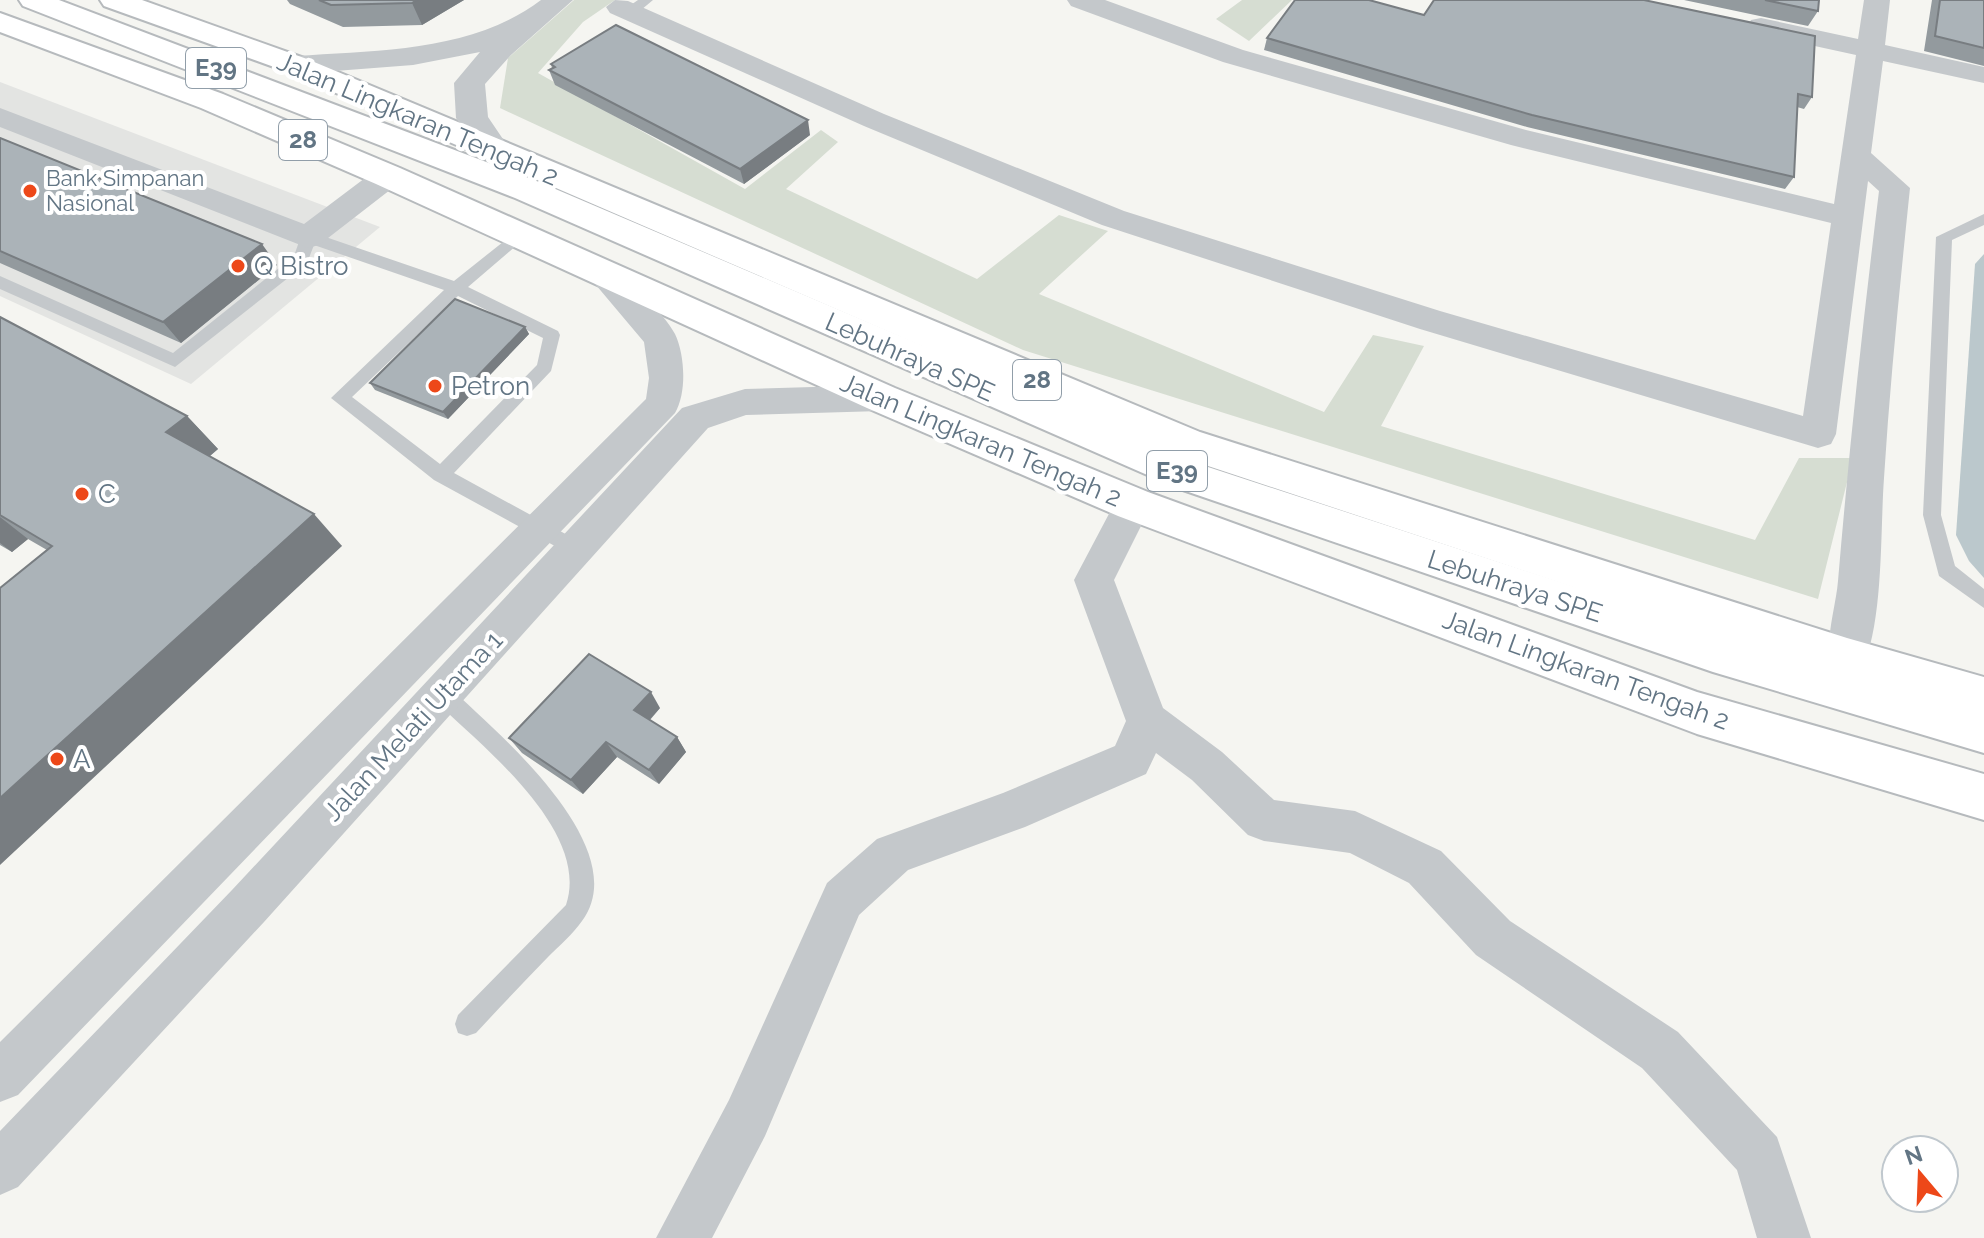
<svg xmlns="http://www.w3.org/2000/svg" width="1984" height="1238" font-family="Raleway,sans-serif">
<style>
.built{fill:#e3e4e2}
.green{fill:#d6ddd2}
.water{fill:#bbc8cc}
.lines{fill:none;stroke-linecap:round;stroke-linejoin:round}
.trunk-casing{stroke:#b6babd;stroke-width:4}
.motorway-casing{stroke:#b6babd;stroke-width:4}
.service{fill:#c4c8cb;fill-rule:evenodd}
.minor{fill:#c4c8cb;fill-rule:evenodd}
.tertiary{fill:#c4c8cb;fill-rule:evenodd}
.trunk{fill:#fff;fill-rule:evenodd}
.motorway{fill:#fff;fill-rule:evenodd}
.wall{fill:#939a9e}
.shaded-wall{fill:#787d81}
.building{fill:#abb3b8;stroke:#787d81;stroke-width:2}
.poi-dot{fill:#ed4819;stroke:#fff;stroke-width:3}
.labels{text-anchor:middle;stroke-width:8;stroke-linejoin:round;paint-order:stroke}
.far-poi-label{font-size:22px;fill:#627584;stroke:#fff;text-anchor:start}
.shield{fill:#fff;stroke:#919ea9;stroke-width:2}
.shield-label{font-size:24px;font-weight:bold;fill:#627584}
.street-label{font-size:26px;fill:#627584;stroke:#fff}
.poi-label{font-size:26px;fill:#627584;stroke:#fff;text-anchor:start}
</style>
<rect width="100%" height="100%" fill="#f5f5f1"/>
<!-- built -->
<path class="built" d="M0,82L380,227L191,384L0,296Z"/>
<!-- green -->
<path class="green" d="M574,0H615L583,22L538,73L745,189L821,130L838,142L786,189L977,279L1059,215L1108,231L1039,294L1324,412L1373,335L1424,346L1381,426L1755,540L1799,458H1853L1818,599L1023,350L500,108L508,58Z
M1242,0H1292L1249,41L1216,19Z"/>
<!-- water -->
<path class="water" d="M1984,254V578L1969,561L1956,535L1975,264Z"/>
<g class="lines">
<!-- trunk casing -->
<g class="trunk-casing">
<path id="trunk" d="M100,0H142L307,59L1200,432L1847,638L1984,677V719L1847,678L1172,454L285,71L104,6Z
M0,13L223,94L400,168L895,388L1148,492L1697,692L1984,774V820L1697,734L1118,516L867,408L376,184L201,108L0,32Z"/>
</g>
<!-- motorway casing -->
<g class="motorway-casing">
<path id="motorway" d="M19,0H59L539,182L1205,466L1713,632L1984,711V753L1713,672L1177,488L515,198L23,6Z"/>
</g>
<!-- service -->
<path class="service" d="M638,0H653L635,15H625V9Z
M1984,214V225L1952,240L1941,515L1955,566L1984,589V608L1939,576L1923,515L1936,237Z
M518,230L524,231V239L468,287L558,331L560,335L551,371L454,473L582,543L585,549L582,555L575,557L434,480L331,398L444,290L314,245L307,263L175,367L0,289V276L173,353L294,256L302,233H314L454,281ZM458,296L543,338L537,365L440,464L352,397Z
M442,685L449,687C496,731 636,848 582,921C573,934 559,946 548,957C524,982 500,1007 476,1033L467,1036L458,1033L455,1024L458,1015L566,905C591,831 482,746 435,701L432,694L435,687Z"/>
<!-- minor -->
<path class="minor" d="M615,0L628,1L884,114L1124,211L1440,311L1803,416L1831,223L1511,145L1223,62L1071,6L1067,0H1105L1243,50L1526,130L1834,204L1856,55L1751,32L1748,26L1751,20L1761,18L1858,39L1864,0H1890L1885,45L1984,67V83L1883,61L1871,153L1910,188C1900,285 1890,381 1884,478C1880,532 1884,624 1861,671L1847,676L1833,671C1822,649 1836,607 1838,581C1849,450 1863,321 1879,191L1868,181L1836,434L1831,444L1818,448L1420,329L1102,225L864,126L610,13L606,7Z
M0,108L304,224L377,169L388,166L399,169L403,176L399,183L319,245L308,248L0,127Z
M601,261L612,264C630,284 663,311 675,334C685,355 687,393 675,413L18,1095L0,1102V1042L646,399L649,378L644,342L585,272L590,264Z
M881,385L893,389L899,398L893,407L881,411L746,415L708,428L264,922L18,1187L0,1195V1131L232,890L682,408L745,389Z
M1133,489L1146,493L1152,504L1114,580L1163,708L1222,752L1274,800L1355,811L1441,851L1510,921L1678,1032L1777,1137L1811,1238H1757L1737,1170L1642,1068L1476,955L1409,883L1350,853L1264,841L1248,835L1192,780L1156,753L1146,774L1025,827L908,870L859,915L765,1136L712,1238H656L729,1100L827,883L877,839L1003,793L1115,746L1126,721L1074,580L1120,493Z"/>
<!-- tertiary -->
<path class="tertiary" d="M541,0H573L511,55L485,84L488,117L511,151L507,158L495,161L483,158L456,118L454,83L480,52L413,65L296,74L285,71L281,65L285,59L296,56C379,50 472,52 541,0Z"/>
<!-- trunk -->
<use href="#trunk" class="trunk"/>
<!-- motorway -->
<use href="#motorway" class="motorway"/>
</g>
<!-- wall -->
<path class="wall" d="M287,0H464L422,25L343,27L290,4Z
M1684,0H1819L1818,11L1808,26Z
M1932,0H1984V66L1924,51Z
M1424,15L1812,97L1804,109L1797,107L1794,177L1785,189L1527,127L1264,50L1267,38Z
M551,64L810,135L744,184L555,85L549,70L552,68Z
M0,138L277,265L181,343L0,263Z
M0,317L187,416L218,449L210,456L342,546L47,550L28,539L12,552L0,545Z
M525,327L529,334L448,419L375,390L370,383Z
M660,708L650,720L677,737L686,752L659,784L617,757L583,794L522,753L509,738Z"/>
<!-- shaded-wall -->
<path class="shaded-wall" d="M417,0H464L422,25L412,3Z
M808,120L810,135L744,184L740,169Z
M262,244L277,265L181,343L163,322Z
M525,327L529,334L448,419L443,412Z
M187,416L218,449L199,465L166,432Z
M314,514L342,546L0,865V798Z
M0,517L28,539L12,552L0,543Z
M651,692L660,708L644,726L634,710Z
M677,737L686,752L659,784L649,770Z
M606,742L617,757L583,794L571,780Z"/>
<!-- building -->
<path class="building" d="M319,0H417L412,3L331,5Z
M1295,0H1369L1424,15L1434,0H1644L1815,36L1812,97L1798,94L1794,177L1532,115L1267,38Z
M1765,0H1819L1818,11Z
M1940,0H1984V48L1935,36Z
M616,25L808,120L740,169L549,70L555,67L551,64Z
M0,138L262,244L163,322L0,251Z
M455,299L525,327L443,412L370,383Z
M0,317L187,416L166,432L314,514L0,798V588L52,546L0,515Z
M589,654L651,692L634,710L677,737L649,770L606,742L571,780L509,738Z"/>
<!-- markers -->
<g class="poi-dot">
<circle cx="30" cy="191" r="8"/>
<circle cx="238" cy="266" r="8"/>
<circle cx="435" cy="386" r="8"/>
<circle cx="82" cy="494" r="8"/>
<circle cx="57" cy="759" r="8"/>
</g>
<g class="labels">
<!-- far-poi labels -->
<g class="far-poi-label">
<text x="46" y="186">Bank Simpanan<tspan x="46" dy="25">Nasional</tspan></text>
</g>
<!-- shield labels -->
<g class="shield">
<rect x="186" y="48" width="60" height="40" rx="6"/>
<rect x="279" y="120" width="48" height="40" rx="6"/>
<rect x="1013" y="360" width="48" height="40" rx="6"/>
<rect x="1147" y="451" width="60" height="40" rx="6"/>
</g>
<g class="shield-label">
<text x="216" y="76">E39</text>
<text x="303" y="148">28</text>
<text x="1037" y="388">28</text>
<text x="1177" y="479">E39</text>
</g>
<!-- street labels -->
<g class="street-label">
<text transform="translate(418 119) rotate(23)" y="9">Jalan Lingkaran Tengah 2</text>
<text transform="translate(910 357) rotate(24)" y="9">Lebuhraya SPE</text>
<text transform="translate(981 440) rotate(23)" y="9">Jalan Lingkaran Tengah 2</text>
<text transform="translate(1515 586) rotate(18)" y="9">Lebuhraya SPE</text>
<text transform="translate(1586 670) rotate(20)" y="9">Jalan Lingkaran Tengah 2</text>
<text transform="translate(413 726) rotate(-47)" y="9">Jalan Melati Utama 1</text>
</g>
<!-- poi labels -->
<g class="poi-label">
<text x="254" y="275">Q Bistro</text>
<text x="451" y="395">Petron</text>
<text x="98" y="503">C</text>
<text x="73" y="768">A</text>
</g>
</g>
<!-- north arrow -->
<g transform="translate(1920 1174) rotate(341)"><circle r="38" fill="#ffffff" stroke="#c0c8ce" stroke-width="2"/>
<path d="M0-6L14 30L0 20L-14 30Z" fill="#ed4819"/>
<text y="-12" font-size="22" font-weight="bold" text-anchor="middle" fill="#627584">N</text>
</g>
</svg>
